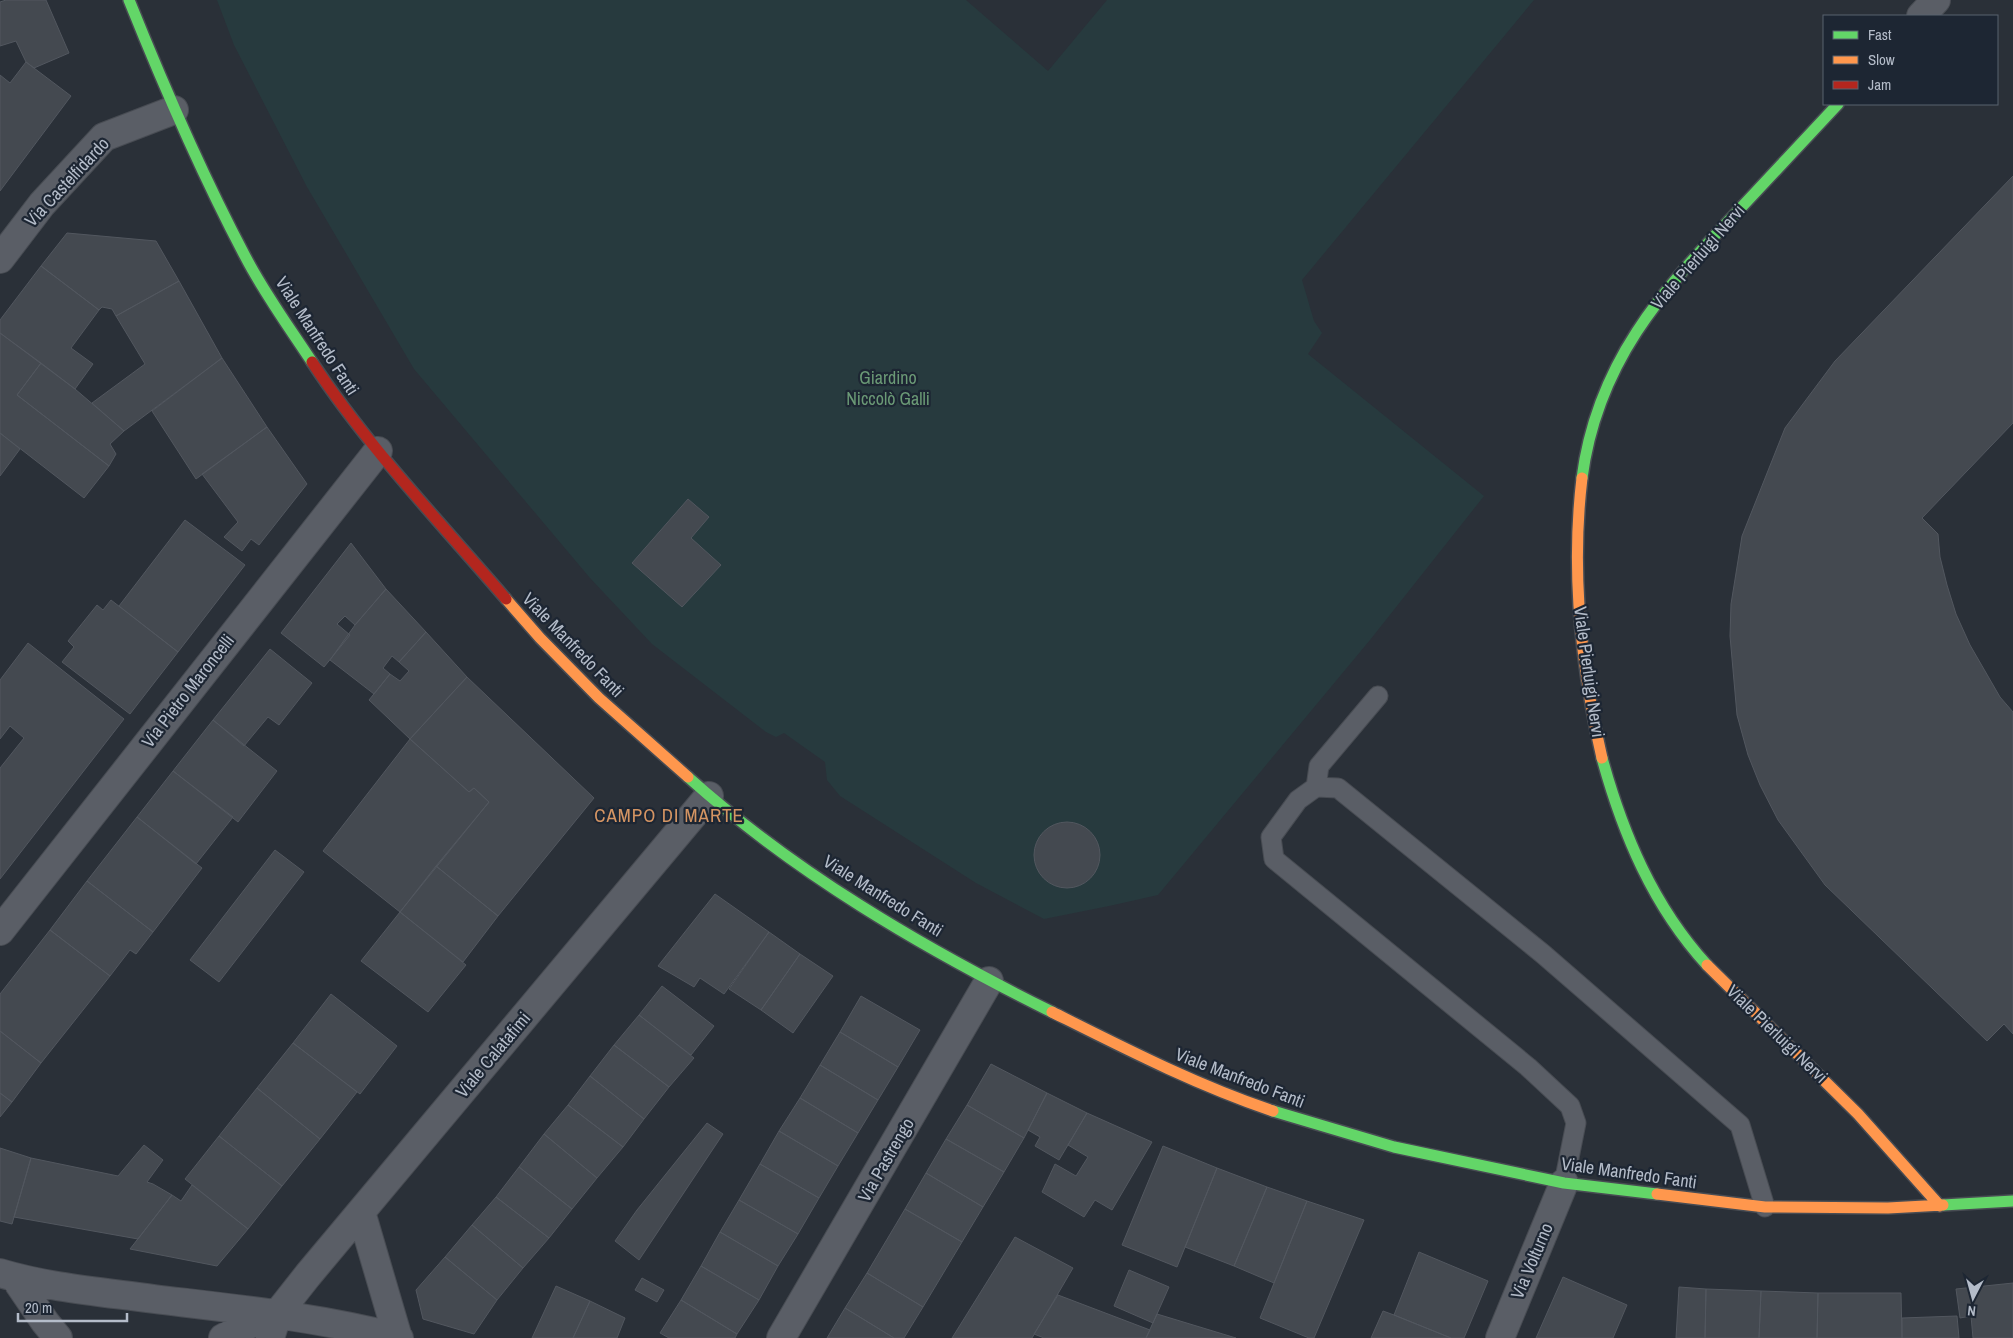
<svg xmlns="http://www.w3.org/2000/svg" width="2013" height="1338" font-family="'Archivo Narrow',sans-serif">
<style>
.green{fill:#273a3e}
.building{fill:#444950;stroke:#52575f}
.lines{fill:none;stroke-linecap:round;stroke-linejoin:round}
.lane-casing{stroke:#484c53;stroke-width:21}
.street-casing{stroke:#484c53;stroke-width:30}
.fast-casing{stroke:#484c53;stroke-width:14}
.slow-casing{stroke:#484c53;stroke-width:14}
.jam-casing{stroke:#484c53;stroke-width:14}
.lane{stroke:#5a5e66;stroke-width:19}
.street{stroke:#5a5e66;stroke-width:28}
.fast{stroke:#63d668;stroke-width:11}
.slow{stroke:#ff974d;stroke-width:11}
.jam{stroke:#b3261e;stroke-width:11}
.labels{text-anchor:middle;stroke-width:4.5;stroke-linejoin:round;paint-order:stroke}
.street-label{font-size:18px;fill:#b4bcc9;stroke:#1d2633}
.park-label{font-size:18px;fill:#6b9a76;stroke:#1d2633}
.neighbourhood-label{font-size:19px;letter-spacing:1px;fill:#d59563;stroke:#1d2633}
</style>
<rect width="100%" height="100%" fill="#2a3038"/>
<!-- green -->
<path class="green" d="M217,0H966L1048,71L1107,0H1534L1302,280L1314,321L1322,333L1308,354L1484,496L1370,640L1158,895L1109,906L1044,919L976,883L840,796L827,780L825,762L784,733L776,737L766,732L652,644L590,578L414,369L307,187L234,45Z"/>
<!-- building -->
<path class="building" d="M6,0H46L69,53L34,68L26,62L16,41L0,46V2Z
M26,62L71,96L0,191V75L10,83Z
M2013,176V423L1922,518L1938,534L1940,557L1947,585L1956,614L1970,645L2000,697L2013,712V1034L2004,1024L1987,1041L1825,885L1778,820L1760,785L1748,755L1737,715L1730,636L1731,604L1742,536L1785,428L1835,361Z
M67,233L156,241L179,281L116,316L112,309L102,307L99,310L41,266Z
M41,266L99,310L71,348L93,364L75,389L0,333V320Z
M179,281L222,358L124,431L92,403L145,364L116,316Z
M0,333L41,363L17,395L109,466L84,498L0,433Z
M222,358L267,427L196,479L152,411Z
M41,363L75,389L124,431L110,444L116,454L109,466L17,395Z
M267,427L307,484L259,545L251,539L242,551L224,537L238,522L202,474Z
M0,433L20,449L0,476Z
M688,499L709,517L691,538L721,565L682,607L632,563Z
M185,520L245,565L178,652L119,606Z
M351,543L386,589L355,625L345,616L337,624L350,635L324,667L281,633Z
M386,589L426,632L399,662L392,656L383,668L390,674L374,694L330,660L355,625Z
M111,600L178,652L130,714L62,662L74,647L68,641L97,605L103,610Z
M426,632L467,677L410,739L369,700L390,674L400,681L409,671L399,662Z
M28,643L124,719L0,879V768L24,738L10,726L0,739V680Z
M270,649L312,683L279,725L268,717L244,746L213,720Z
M467,677L594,798L498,916L436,866L489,802L474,788L469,792L410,739Z
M213,720L277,771L238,822L173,771Z
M410,739L469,792L474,788L489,802L400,912L323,851Z
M173,771L233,817L196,864L137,817Z
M137,817L202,868L153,932L87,881Z
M1034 855a33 33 0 1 1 66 0a33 33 0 1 1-66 0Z
M275,850L304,872L219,982L190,960Z
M436,866L498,916L463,962L400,912Z
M87,881L153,932L136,954L130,950L110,976L50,930Z
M715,894L769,932L724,994L700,978L694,987L658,966Z
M400,912L466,965L428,1012L361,961Z
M50,930L110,976L41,1063L0,1031V994Z
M769,932L800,954L761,1010L729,989Z
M800,954L833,976L793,1033L761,1010Z
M662,986L714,1026L691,1055L639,1015Z
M331,994L397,1046L360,1094L293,1043Z
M861,996L920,1030L898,1067L840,1032Z
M639,1015L694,1058L669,1087L614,1045Z
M0,1031L41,1063L12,1102L0,1093Z
M840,1032L898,1067L878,1100L820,1065Z
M293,1043L357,1092L320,1139L257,1088Z
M614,1045L669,1087L644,1119L590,1076Z
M991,1064L1047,1093L1024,1138L967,1105Z
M820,1065L878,1100L858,1133L800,1098Z
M590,1076L644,1119L623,1147L568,1105Z
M257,1088L320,1139L282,1186L219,1136Z
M0,1093L12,1102L0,1117Z
M1047,1093L1087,1113L1059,1160L1035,1146L1040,1137L1028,1130Z
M800,1098L858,1133L838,1166L779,1131Z
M568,1105L623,1147L597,1178L544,1134Z
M967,1105L1024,1138L1004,1172L946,1139Z
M1087,1113L1152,1142L1112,1210L1095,1200L1084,1217L1042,1192L1055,1164L1076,1176L1088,1157L1068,1145Z
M707,1123L723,1134L639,1260L615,1241L637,1210Z
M779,1131L838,1166L819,1198L760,1164Z
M544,1134L597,1178L572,1209L519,1167Z
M219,1136L282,1186L248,1229L185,1179Z
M946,1139L1004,1172L983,1207L926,1173Z
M144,1145L163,1160L147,1182L153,1184L172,1195L138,1239L14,1217L31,1158L118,1176Z
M1163,1146L1217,1168L1177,1267L1122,1245Z
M0,1148L31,1158L12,1224L0,1221Z
M760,1164L819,1198L798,1234L739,1200Z
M519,1167L572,1209L549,1238L496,1197Z
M1217,1168L1267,1187L1234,1266L1185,1247Z
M926,1173L983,1207L962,1242L905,1209Z
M192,1185L248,1229L217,1266L130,1249L172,1195L181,1201Z
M1267,1187L1307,1201L1274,1283L1234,1266Z
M496,1197L549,1238L523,1268L472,1225Z
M739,1200L798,1234L778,1266L720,1232Z
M1307,1201L1364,1220L1314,1338H1309L1260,1318Z
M905,1209L962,1242L923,1307L867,1273Z
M472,1225L523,1268L497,1300L445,1257Z
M720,1232L778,1266L759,1300L701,1266Z
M1015,1237L1073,1268L1032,1338H952Z
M1419,1252L1488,1281L1464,1338H1451L1394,1315Z
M445,1257L497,1300L474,1334L423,1319L416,1290Z
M701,1266L759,1300L737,1334L681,1300Z
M1129,1270L1169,1287L1153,1323L1114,1306Z
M867,1273L923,1307L904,1338H894L845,1308Z
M1563,1277L1627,1305L1613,1338H1536Z
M642,1278L664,1290L657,1302L635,1290Z
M2013,1283V1338H1973L1971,1316L1960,1318L1956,1289Z
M556,1286L590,1301L573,1338H532Z
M1679,1287L1706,1289L1705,1338H1676Z
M1706,1289L1761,1291L1759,1338H1705Z
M1761,1291L1818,1293L1817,1338H1759Z
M1818,1293H1901L1902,1338H1817Z
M1058,1295L1150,1330L1146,1338H1044L1034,1334Z
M681,1300L737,1334L735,1338H669L660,1333Z
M590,1301L625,1318L617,1338H573Z
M845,1308L894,1338H827Z
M1383,1311L1394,1315L1451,1338H1371Z
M1157,1314L1236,1338H1146Z
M1957,1316L1959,1338H1902V1318Z"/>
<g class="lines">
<!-- lane casing -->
<g class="lane-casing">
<path id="lane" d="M1316,787L1319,766L1378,696
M1564,1183L1576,1123L1570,1106L1528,1067L1274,859L1271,837L1298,800L1316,787L1338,788L1543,954L1740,1125L1765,1207"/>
</g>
<!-- street casing -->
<g class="street-casing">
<path id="street" d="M1921,16L1936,0
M0,259L42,204L104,137L174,110
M0,931L378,451
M361,1212L398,1338
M0,1273C50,1288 103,1292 154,1299C237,1309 318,1317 399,1338
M15,1278L45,1322L58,1338
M223,1338L250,1324L276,1314
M270,1338L278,1313L308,1275L709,796
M781,1338L989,981
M1500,1338L1564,1183"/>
</g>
<!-- fast casing -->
<g class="fast-casing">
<path id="fast" d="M129,0C164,87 201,173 245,256C264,293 289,327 312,362
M1582,478C1597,363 1661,292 1737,212C1771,176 1804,140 1838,104
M1602,758C1623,834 1653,906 1707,965
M688,777C795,873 923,948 1052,1012
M1273,1111L1394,1147L1564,1183L1657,1194
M1943,1205L2013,1201"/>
</g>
<!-- slow casing -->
<g class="slow-casing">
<path id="slow" d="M1582,478C1571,570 1581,667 1602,758
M506,599L540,638L599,698L688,777
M1707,965L1858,1114L1940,1206
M1052,1012C1124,1048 1196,1085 1273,1111
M1657,1194L1765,1207L1888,1208L1943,1205"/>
</g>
<!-- jam casing -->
<g class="jam-casing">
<path id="jam" d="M312,362C368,447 440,522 506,599"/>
</g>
<!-- lane -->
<use href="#lane" class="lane"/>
<!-- street -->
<use href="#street" class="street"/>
<!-- fast -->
<use href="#fast" class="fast"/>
<!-- slow -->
<use href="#slow" class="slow"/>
<!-- jam -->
<use href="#jam" class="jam"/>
</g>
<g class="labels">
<!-- street labels -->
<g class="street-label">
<text transform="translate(67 182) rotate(-47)" y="6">Via Castelfidardo</text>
<text transform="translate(1698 257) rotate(-49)" y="6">Viale Pierluigi Nervi</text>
<text transform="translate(317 336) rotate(57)" y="6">Viale Manfredo Fanti</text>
<text transform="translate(573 645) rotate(46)" y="6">Viale Manfredo Fanti</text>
<text transform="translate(1589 672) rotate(82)" y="6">Viale Pierluigi Nervi</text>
<text transform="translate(188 691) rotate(-52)" y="6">Via Pietro Maroncelli</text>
<text transform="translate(883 896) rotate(32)" y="6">Viale Manfredo Fanti</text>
<text transform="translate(1777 1034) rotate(44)" y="6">Viale Pierluigi Nervi</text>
<text transform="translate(493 1055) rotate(-50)" y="6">Viale Calatafimi</text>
<text transform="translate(1240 1078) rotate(21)" y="6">Viale Manfredo Fanti</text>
<text transform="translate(886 1160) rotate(-60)" y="6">Via Pastrengo</text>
<text transform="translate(1629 1173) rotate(8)" y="6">Viale Manfredo Fanti</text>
<text transform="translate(1532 1261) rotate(-67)" y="6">Via Volturno</text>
</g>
<!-- park labels -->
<g class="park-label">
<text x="888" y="384">Giardino<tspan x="888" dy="21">Niccolò Galli</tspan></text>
</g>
<!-- neighbourhood labels -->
<g class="neighbourhood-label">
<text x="669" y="822">CAMPO DI MARTE</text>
</g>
</g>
<!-- legend -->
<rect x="1823" y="15" width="175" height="90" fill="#1d2633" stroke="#59626f"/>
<rect x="1833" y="31" width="25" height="8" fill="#63d668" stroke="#59626f"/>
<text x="1868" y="40" font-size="15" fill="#b4bcc9">Fast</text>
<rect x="1833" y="56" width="25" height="8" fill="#ff974d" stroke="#59626f"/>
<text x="1868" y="65" font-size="15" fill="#b4bcc9">Slow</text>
<rect x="1833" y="81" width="25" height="8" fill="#b3261e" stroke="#59626f"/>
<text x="1868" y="90" font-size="15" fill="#b4bcc9">Jam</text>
<!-- north arrow -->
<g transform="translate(1973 1298) rotate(186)" stroke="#1d2633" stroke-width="4" paint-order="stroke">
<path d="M0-4L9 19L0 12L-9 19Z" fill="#b4bcc9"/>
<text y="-8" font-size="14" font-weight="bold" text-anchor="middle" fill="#b4bcc9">N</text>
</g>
<!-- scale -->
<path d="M18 1313v8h109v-8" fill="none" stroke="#b4bcc9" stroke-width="2.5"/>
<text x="25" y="1313" font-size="15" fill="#b4bcc9" stroke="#1d2633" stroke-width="4" paint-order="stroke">20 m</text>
</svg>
